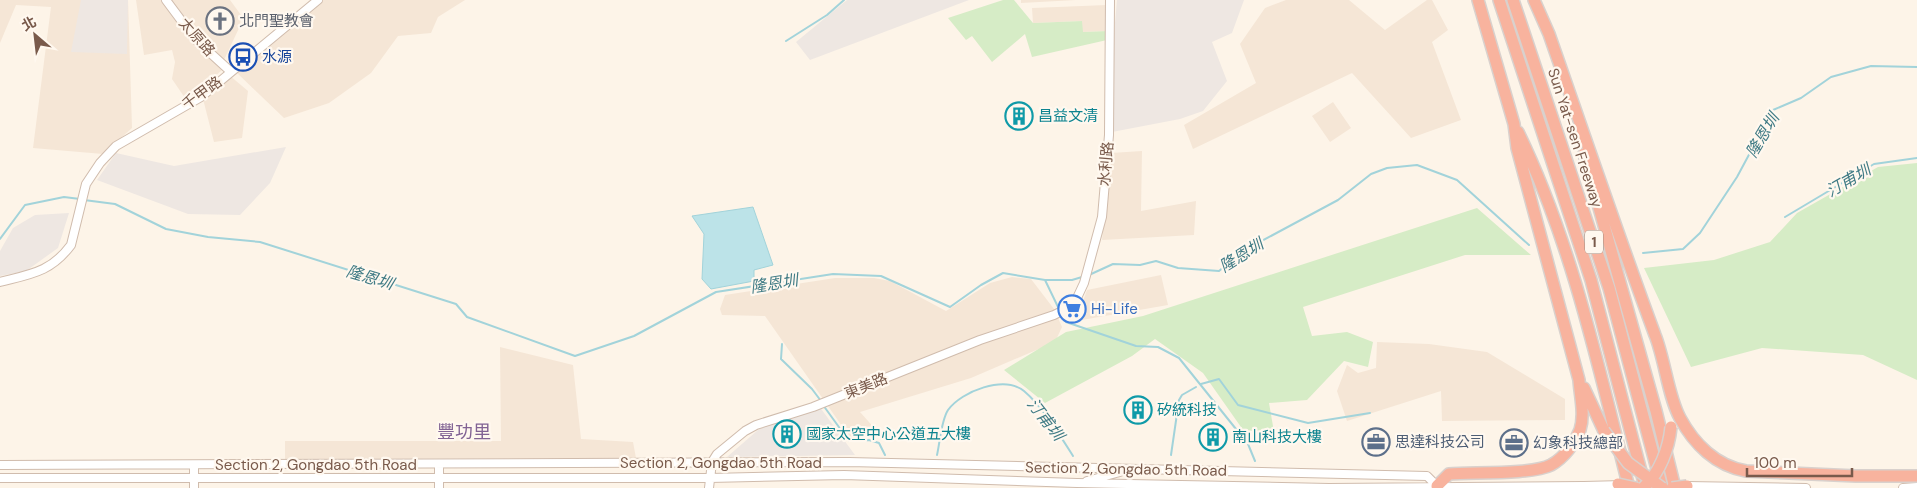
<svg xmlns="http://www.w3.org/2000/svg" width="1917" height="488" font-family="'DM Sans','Noto Sans TC',sans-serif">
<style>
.residential{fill:#f5e6d6}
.industrial{fill:#eee7e2}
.green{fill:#d6ecc6}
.water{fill:#bce3e8;stroke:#a2d3da}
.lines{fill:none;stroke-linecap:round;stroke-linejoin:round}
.stream{stroke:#a2d3da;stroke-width:2}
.minor-casing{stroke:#d0bcad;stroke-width:10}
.highway-casing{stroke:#d9d1cd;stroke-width:14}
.minor{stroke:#fff;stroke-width:8}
.highway{stroke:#f8b39e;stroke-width:11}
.minor-bridge-casing{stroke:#d0bcad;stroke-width:10;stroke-linecap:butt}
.highway-bridge-casing{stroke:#d9d1cd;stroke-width:14;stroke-linecap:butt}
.minor-bridge{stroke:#fff;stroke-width:8}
.highway-bridge{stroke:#f8b39e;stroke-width:11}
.labels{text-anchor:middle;stroke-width:4.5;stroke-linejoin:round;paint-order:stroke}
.shield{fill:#fff8ef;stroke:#a1897c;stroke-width:1}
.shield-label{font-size:14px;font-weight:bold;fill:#795a4b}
.worship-label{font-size:15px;fill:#5b616d;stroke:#fff8ef;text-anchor:start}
.street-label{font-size:15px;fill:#795a4b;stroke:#fff8ef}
.transit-label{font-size:15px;fill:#164399;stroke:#fff8ef;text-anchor:start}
.culture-label{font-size:15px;fill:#0d838f;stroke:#fff8ef;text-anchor:start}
.shop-label{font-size:15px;fill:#366cbe;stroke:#fff8ef;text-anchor:start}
.service-label{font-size:15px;fill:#4e5e75;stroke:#fff8ef;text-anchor:start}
.water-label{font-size:16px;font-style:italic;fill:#407b85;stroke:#fff8ef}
.quarter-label{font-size:18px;fill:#826394;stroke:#fff8ef}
</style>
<rect width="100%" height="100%" fill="#fdf4e8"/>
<!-- residential -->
<path class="residential" d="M0,0H128L132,128L103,154L33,148L51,7L16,5L0,43Z
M136,0H230L241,15L240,26L224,60L222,70L187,101L172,79L175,62L172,50L144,55Z
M321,0H465L438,17L431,33L398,36L371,73L329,103L284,118L236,72Z
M1021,0H1076L1021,3Z
M1286,0H1349L1385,30L1427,0H1432L1448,30L1432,42L1461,120L1411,138L1352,73L1193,149L1184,125L1256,83L1240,44L1265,8Z
M1107,5L1108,31L1082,32V21L1033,23L1032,8Z
M229,75L248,91L242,138L214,142L203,99Z
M1333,102L1351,128L1330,142L1312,116Z
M1142,151L1141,211L1196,201L1194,235L1102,240L1111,153Z
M1161,275L1168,305L1076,321L1087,290Z
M1012,277L1031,279L1054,309L1062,327L1055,342L971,378L860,412L877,431L851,439L765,316L722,315L720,309L725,295L835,278H874L890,281L946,311L990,283Z
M1377,342L1429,344L1487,352L1565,399V420L1442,421L1441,391L1347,421L1337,391L1347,365L1358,373L1376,368Z
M500,347L573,365L581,439L633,442L636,458L285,459V441H501Z"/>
<!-- industrial -->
<path class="industrial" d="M81,0H128L127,54L71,52Z
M847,0H969L810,60L796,42Z
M1117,0H1244L1232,33L1212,42L1227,81L1203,111L1180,119L1112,132V57Z
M286,147L270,183L240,215L188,214L97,180L116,153L174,166Z
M69,213L58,248L26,271L0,276V251L13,228L35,215Z
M819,406L855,455L727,457L758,430L769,424Z"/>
<!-- green -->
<path class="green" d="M1003,0H1014L1033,23L1082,21L1083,32L1108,31L1107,40L1032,57L1025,34L992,62L972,36L966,40L948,18Z
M1917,163V380L1863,355L1762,348L1691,367L1644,268L1714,260L1770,242L1797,213L1878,167Z
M1477,208L1531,255H1465L1303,307L1312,336L1347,332L1373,342L1368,367L1344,361L1307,400L1269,403L1274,432L1248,437L1203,373L1155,339L1132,356L1045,403L1004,370L1066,332L1143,316Z"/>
<!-- water -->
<path class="water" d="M753,207L773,265L754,270V281L711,289L702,279L704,234L692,216Z"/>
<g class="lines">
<!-- stream -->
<path class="stream" d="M786,41L827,15L844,0
M84,200L115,204L166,229L208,237L260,242L456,304L467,317L575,356L634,336L716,292L833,274L881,276L950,307L981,285L1003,273L1045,280H1072L1082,277
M1785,217L1874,164L1917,158
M0,239L25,205L64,197L80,199
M1643,253L1683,249L1700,233L1737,177L1773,110L1801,98L1831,77L1871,66L1917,67
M1089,275L1113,264L1140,265L1156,261L1178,268L1219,271L1243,251L1338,200L1371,174L1387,168L1417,165L1457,180L1529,245
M1045,280L1059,309
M1062,313L1066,322L1136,346L1158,347L1179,358L1248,444L1255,461
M782,344L781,359L812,389L821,401
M1201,384L1219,379L1238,405L1308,423L1370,413
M823,405L849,441L869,440L879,443L885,455
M937,455C940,442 941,421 948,410C962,391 1004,375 1024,391C1042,406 1061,437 1073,456
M1171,455L1179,400L1182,395L1196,387"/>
<!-- minor casing -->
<g class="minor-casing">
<path id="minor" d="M166,0L195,39L230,71
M0,282C31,274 51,272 71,245L86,184L100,163L116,146L201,97L318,0
M0,465L849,462L1427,476L1437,486
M0,478H710L844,475L1077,483L1329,488L1584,486
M1087,481L1120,472
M1687,486L1806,488
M194,488V466
M439,488V465
M709,488L712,462L717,454L745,431L756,425L813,407L980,340L1054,315L1066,309L1077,298L1084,283L1102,217L1109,135L1110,0
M1903,488L1917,487"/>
</g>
<!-- highway casing -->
<g class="highway-casing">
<path id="highway" d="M1499,0L1591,280L1643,479
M1513,0L1609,288L1662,488
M1534,0L1549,34C1584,134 1618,235 1655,335C1665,360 1668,396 1680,418C1694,444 1716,466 1746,471L1856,476H1917
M1518,132C1572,243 1599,369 1629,488
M1584,154L1656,411L1675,488
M1584,388L1604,431
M1437,486L1449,474C1473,472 1531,475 1551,465C1564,458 1575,443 1580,430C1585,414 1580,396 1579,380L1517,148L1514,124L1478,0"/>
</g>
<!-- minor -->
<use href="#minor" class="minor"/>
<!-- highway -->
<use href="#highway" class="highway"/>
<!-- minor-bridge casing -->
<g class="minor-bridge-casing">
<path id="minor-bridge" d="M1584,486L1623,485"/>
</g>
<!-- highway-bridge casing -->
<g class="highway-bridge-casing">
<path id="highway-bridge" d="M1604,431L1628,463L1662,488
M1618,484L1636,488
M1643,488C1660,473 1669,448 1671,427
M1672,488L1687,486"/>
</g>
<!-- minor-bridge -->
<use href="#minor-bridge" class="minor-bridge"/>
<!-- highway-bridge -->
<use href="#highway-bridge" class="highway-bridge"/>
</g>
<!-- icons -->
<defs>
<g id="church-ring" transform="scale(1.4375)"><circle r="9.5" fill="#fff8ef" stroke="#6b7280" stroke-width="1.5"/><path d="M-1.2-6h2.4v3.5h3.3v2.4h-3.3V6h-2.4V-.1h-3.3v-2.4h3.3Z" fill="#6b7280"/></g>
<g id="bus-ring" transform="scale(1.4375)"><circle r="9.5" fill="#fff8ef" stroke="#1a4fb4" stroke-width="1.5"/><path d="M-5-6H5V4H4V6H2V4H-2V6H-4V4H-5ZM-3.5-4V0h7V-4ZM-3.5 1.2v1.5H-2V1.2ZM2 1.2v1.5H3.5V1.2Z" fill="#1a4fb4"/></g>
<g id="building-ring" transform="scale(1.4375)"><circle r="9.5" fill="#fff8ef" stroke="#0f9aa8" stroke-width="1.5"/><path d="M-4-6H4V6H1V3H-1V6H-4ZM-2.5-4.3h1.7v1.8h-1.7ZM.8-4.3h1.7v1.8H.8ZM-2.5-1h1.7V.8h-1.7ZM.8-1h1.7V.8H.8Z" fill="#0f9aa8"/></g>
<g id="supermarket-ring" transform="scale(1.4375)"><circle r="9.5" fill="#fff8ef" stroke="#3f7fe0" stroke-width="1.5"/><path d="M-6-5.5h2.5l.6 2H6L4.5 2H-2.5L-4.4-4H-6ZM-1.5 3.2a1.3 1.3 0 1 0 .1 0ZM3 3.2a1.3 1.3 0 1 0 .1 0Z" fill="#3f7fe0"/></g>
<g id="office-ring" transform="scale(1.4375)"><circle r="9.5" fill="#fff8ef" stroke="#5c6f8a" stroke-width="1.5"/><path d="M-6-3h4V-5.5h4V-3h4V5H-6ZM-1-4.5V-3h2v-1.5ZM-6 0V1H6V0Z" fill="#5c6f8a"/></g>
</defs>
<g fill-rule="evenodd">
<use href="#church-ring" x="220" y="21"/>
<use href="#bus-ring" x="243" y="57"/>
<use href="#building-ring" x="1019" y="116"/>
<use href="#supermarket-ring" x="1072" y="309"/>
<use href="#building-ring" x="1138" y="410"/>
<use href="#building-ring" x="787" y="434"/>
<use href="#building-ring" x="1213" y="437"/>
<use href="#office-ring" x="1376" y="442"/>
<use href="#office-ring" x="1514" y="443"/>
</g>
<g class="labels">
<!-- shield labels -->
<rect class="shield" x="1585" y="230.5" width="18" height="23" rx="4"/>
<g class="shield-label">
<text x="1594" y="247">1</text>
</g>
<!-- worship labels -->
<g class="worship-label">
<text x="239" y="26">北門聖教會</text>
</g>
<!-- street labels -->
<g class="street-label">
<text transform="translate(197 37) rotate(48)" y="5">太原路</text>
<text transform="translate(202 93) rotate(-36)" y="5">千甲路</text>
<text transform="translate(1575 138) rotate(72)" y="5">Sun Yat-sen Freeway</text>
<text transform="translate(1106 164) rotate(-85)" y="5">水利路</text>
<text transform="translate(866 386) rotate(-22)" y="5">東美路</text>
<text x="721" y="468">Section 2, Gongdao 5th Road</text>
<text x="316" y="470">Section 2, Gongdao 5th Road</text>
<text transform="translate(1126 469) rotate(1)" y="5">Section 2, Gongdao 5th Road</text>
</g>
<!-- transit labels -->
<g class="transit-label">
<text x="262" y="62">水源</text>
</g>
<!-- culture labels -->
<g class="culture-label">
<text x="1038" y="121">昌益文清</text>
<text x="1157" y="415">矽統科技</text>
<text x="806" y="439">國家太空中心公道五大樓</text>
<text x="1232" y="442">南山科技大樓</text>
</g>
<!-- shop labels -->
<g class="shop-label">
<text x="1091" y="314">Hi-Life</text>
</g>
<!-- service labels -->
<g class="service-label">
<text x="1395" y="447">思達科技公司</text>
<text x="1533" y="448">幻象科技總部</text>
</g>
<!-- water labels -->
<g class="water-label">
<text transform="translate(1762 135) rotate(-59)" y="6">隆恩圳</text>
<text transform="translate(1848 180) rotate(-30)" y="6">汀甫圳</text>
<text transform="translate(1241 255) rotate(-32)" y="6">隆恩圳</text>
<text transform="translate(370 277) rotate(17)" y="6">隆恩圳</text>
<text transform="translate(774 283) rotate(-9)" y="6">隆恩圳</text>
<text transform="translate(1046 419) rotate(52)" y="6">汀甫圳</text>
</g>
<!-- quarter labels -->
<g class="quarter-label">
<text x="464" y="438">豐功里</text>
</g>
</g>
<!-- north arrow -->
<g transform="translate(35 35) rotate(332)" stroke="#fff8ef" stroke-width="4" paint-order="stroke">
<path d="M0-4L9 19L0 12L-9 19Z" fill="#795a4b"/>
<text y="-8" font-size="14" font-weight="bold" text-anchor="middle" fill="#795a4b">北</text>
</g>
<!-- scale -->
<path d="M1747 468v8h105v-8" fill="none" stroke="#795a4b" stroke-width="2.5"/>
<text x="1754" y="468" font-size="15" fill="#795a4b" stroke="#fff8ef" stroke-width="4" paint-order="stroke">100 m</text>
</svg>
